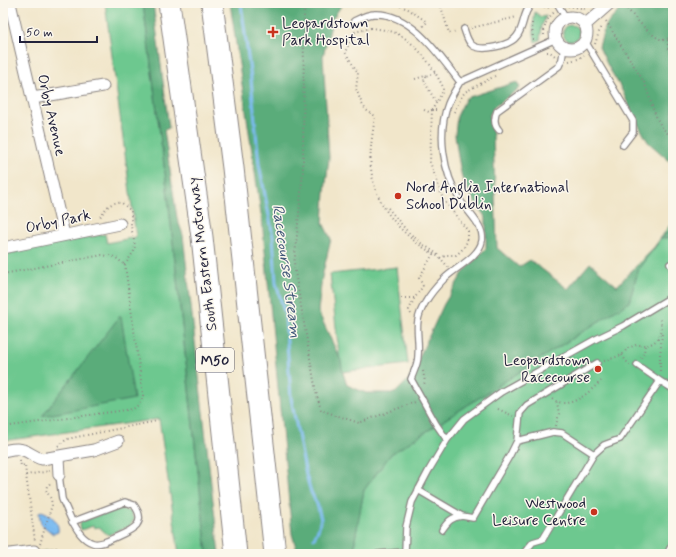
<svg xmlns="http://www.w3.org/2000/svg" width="676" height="557" font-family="Mynerve,sans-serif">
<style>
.green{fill:#6dc88f;stroke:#487565}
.forest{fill:#5aac7a;stroke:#3e675a}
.water{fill:#7cbbf0;stroke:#4f6e96}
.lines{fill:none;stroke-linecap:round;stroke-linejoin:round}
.stream{stroke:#7cbbf0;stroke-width:3}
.service-casing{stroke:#8a8482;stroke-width:8}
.minor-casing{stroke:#8a8482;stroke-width:13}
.motorway-casing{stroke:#8a8482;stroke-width:23}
.path{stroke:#8a8482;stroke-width:2;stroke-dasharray:1 3;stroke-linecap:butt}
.service{stroke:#fff;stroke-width:5.5}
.minor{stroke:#fff;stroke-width:11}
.motorway{stroke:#fff;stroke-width:21}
.poi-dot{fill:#c8321e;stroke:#fbf7ec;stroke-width:1.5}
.labels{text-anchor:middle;stroke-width:3;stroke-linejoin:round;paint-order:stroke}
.shield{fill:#fbf7ec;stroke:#636270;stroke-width:1}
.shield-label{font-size:14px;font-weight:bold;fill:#22223b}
.poi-label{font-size:15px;fill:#22223b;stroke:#fbf7ec;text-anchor:start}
.street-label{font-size:15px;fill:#22223b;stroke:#fbf7ec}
.water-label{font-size:16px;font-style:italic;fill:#42587a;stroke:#fbf7ec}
</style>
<rect width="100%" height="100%" fill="#fbf7ec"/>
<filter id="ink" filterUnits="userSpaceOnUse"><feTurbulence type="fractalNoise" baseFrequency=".025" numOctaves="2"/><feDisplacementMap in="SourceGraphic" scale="8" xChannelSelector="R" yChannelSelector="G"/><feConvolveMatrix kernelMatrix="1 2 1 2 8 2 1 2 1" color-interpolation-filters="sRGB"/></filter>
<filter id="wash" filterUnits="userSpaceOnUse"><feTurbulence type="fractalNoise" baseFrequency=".012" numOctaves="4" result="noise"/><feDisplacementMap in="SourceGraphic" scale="16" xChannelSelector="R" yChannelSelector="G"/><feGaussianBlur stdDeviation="0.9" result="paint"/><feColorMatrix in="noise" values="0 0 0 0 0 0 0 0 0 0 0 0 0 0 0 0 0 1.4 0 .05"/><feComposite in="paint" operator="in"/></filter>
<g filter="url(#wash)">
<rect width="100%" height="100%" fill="#f1e6ca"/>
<!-- green -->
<path class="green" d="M105,3H143L167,188L207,554H179L159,419L3,441V253L105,234L107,243L136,237Z
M535,12L541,17L546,16L542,26L540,40L535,42L533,26Z
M563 33a8 8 0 1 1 16 0a8 8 0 1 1-16 0Z
M673,221V554H347L355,552V539L364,490L391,454L629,302L639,268Z
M397,267L408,364L341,372L330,274Z
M117,508L132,512V517L135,518L130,526L108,535L99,527L94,528L93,526L81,530L80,524L81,522Z
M56,550L74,554H38V552Z"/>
<!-- forest -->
<path class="forest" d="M143,3H153L169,128L164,130L177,218L183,235L219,554H207L167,188Z
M230,3H343L333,18L323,56L329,158L325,192L323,223L331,239L322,277L318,311L341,361L343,373L347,385L366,393H395L409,379L444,304L463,273L486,248V218L474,201L462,178L458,156L455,135L457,116L466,98L517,82L520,88L494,107L489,116L493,135L497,248L519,267L530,260L568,289L590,263L617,286L658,243L639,268L629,302L391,454L364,490L355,539V552L347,554H298L292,534L262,220Z
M626,3H673V164L648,142L633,115L621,88L609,68L599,47L605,26Z
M672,230L673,238H659Z
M121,316L134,399L42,416L120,316Z"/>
<!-- water -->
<path class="water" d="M41,511C50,513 60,522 58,532L53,534L41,524L39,513Z"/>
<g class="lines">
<!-- stream -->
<path class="stream" d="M241,3L251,79L259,164L273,236L276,283L285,315L291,398L306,475L311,492L317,504L321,519L318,530L314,538"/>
</g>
</g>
<g filter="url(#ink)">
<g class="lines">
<!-- service casing -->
<g class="service-casing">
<path id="service" d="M557,3L566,18
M354,21C360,18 368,14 374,14C412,12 440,57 460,82
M464,29C466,34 467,41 472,45C481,52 510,46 517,36C525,26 522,12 533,3
M585,41L633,121V132L623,145
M499,130C494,125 494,118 497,111L559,66L562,59L564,47
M670,264L673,269
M637,365L660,381
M447,440L436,424L411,379C414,371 418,364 418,356C420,334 412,324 425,303C430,294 437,286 444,279C455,268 479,257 482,241C485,226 467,212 460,200C443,173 437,133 448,104C451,96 456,89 460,82L556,39
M517,441L520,413L527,405L597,363
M594,454L604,445L620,439L660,381L673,389
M59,475L62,499L71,519C76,528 82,540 93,543C101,545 109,540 116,537C132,530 148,524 134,505L125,502L72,522
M418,490L462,516L473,518L510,455L517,441L553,432L562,433L594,454L543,539L533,542L523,554
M442,530C448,521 452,517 462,516
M378,554L405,552L406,527L412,502L429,470L447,440L464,419L501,392L596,339L623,326L673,296
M667,554L673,543"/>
</g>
<!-- minor casing -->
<g class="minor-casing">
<path id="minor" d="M10,3L64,235
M555 33a16 16 0 1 1 32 0a16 16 0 1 1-32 0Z
M585,25L610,3
M33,98L103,86
M3,248L120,224
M3,451C9,450 17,447 23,450C30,452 34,457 42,459L94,450L118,441
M58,457L59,475
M10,554L34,551"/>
</g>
<!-- motorway casing -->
<g class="motorway-casing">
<path id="motorway" d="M169,3L202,237L236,554
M212,3L233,168L275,554"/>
</g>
<!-- path -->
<path class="path" d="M312,3L304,11L303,171L294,266L316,392L321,410L359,423L415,402
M393,3L408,9L427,22L422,28
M440,3L449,33L457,31
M622,3C631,13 650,37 663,40L673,37
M540,6L551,8
M568,6L587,9
M606,21L644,82C653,103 653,123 673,138
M532,23L533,41
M371,28C379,29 388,30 396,33C417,43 433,67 443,87V91L432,110L430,162L443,199L468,231C469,242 464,249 456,255H447L441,258C406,240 375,209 371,168C369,152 373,132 375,116L366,110L362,104L356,89L358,73L345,52L355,32Z
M471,28L517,17
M544,35C544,26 547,17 555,12
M668,40V48L673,63
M595,44L601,26
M547,52H550L555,56
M569,61L578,59L584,55
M426,76L424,81L436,102
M415,79L435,73
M424,110L429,112L432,110H438
M454,112L462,96L465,92L495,76
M388,208L407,231L421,243L436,253L448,267
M3,274L102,255L115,257L125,265
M423,286L419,278L433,254
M401,298H414
M411,314L409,310L414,299L423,286
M622,355L626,361L630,365
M641,358L644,353L645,345
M604,361L622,355L628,348L636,345H648L653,343L658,339L662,330L660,318
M423,371L425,382L423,386
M660,371V356L662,334
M552,399C570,411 588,393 601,381
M498,409L513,416
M556,426L559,414L557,402
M3,427L133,409C139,405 142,401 143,395L125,265L134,251L135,246L131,226V211L122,203C110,201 106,208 100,217
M58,446L67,439L157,421
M20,460L21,466L25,465L26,475L50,471
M26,475L35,541
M40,544L52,505L51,499L46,490L47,486L52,482
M44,550L56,548L73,553L83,551
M651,554H653"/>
<!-- service -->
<use href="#service" class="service"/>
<!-- minor -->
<use href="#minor" class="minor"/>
<!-- motorway -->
<use href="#motorway" class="motorway"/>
</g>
</g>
<!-- markers -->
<g class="poi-dot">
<path d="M271 26h4v4h4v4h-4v4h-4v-4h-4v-4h4z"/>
<circle cx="398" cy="196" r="4"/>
<circle cx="598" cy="369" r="4"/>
<circle cx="594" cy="512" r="4"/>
</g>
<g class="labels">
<!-- shield labels -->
<rect class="shield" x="196" y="348" width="38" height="24" rx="3"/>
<g class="shield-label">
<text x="215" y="365">M50</text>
</g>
<!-- poi labels -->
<g class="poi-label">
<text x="282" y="28">Leopardstown<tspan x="282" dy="17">Park Hospital</tspan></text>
<text x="406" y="192">Nord Anglia International<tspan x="406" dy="17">School Dublin</tspan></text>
<text x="590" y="365" text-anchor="end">Leopardstown<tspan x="590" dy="17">Racecourse</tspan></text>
<text x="586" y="508" text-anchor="end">Westwood<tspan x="586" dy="17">Leisure Centre</tspan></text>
</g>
<!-- street labels -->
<g class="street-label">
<text transform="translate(52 115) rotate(77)" y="5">Orby Avenue</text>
<text transform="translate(58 221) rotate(-12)" y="5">Orby Park</text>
<text transform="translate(202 254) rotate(-97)" y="5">South Eastern Motorway</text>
</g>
<!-- water labels -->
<g class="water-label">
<text transform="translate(288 271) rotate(82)" y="6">Racecourse Stream</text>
</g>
</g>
<!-- margin -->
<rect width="676" height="557" fill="none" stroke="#fbf7ec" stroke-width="16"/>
<!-- scale -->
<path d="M20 36v6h77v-6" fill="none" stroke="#22223b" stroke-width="2"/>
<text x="26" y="36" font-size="12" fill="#22223b" stroke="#fbf7ec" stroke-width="3" paint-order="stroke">50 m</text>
</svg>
